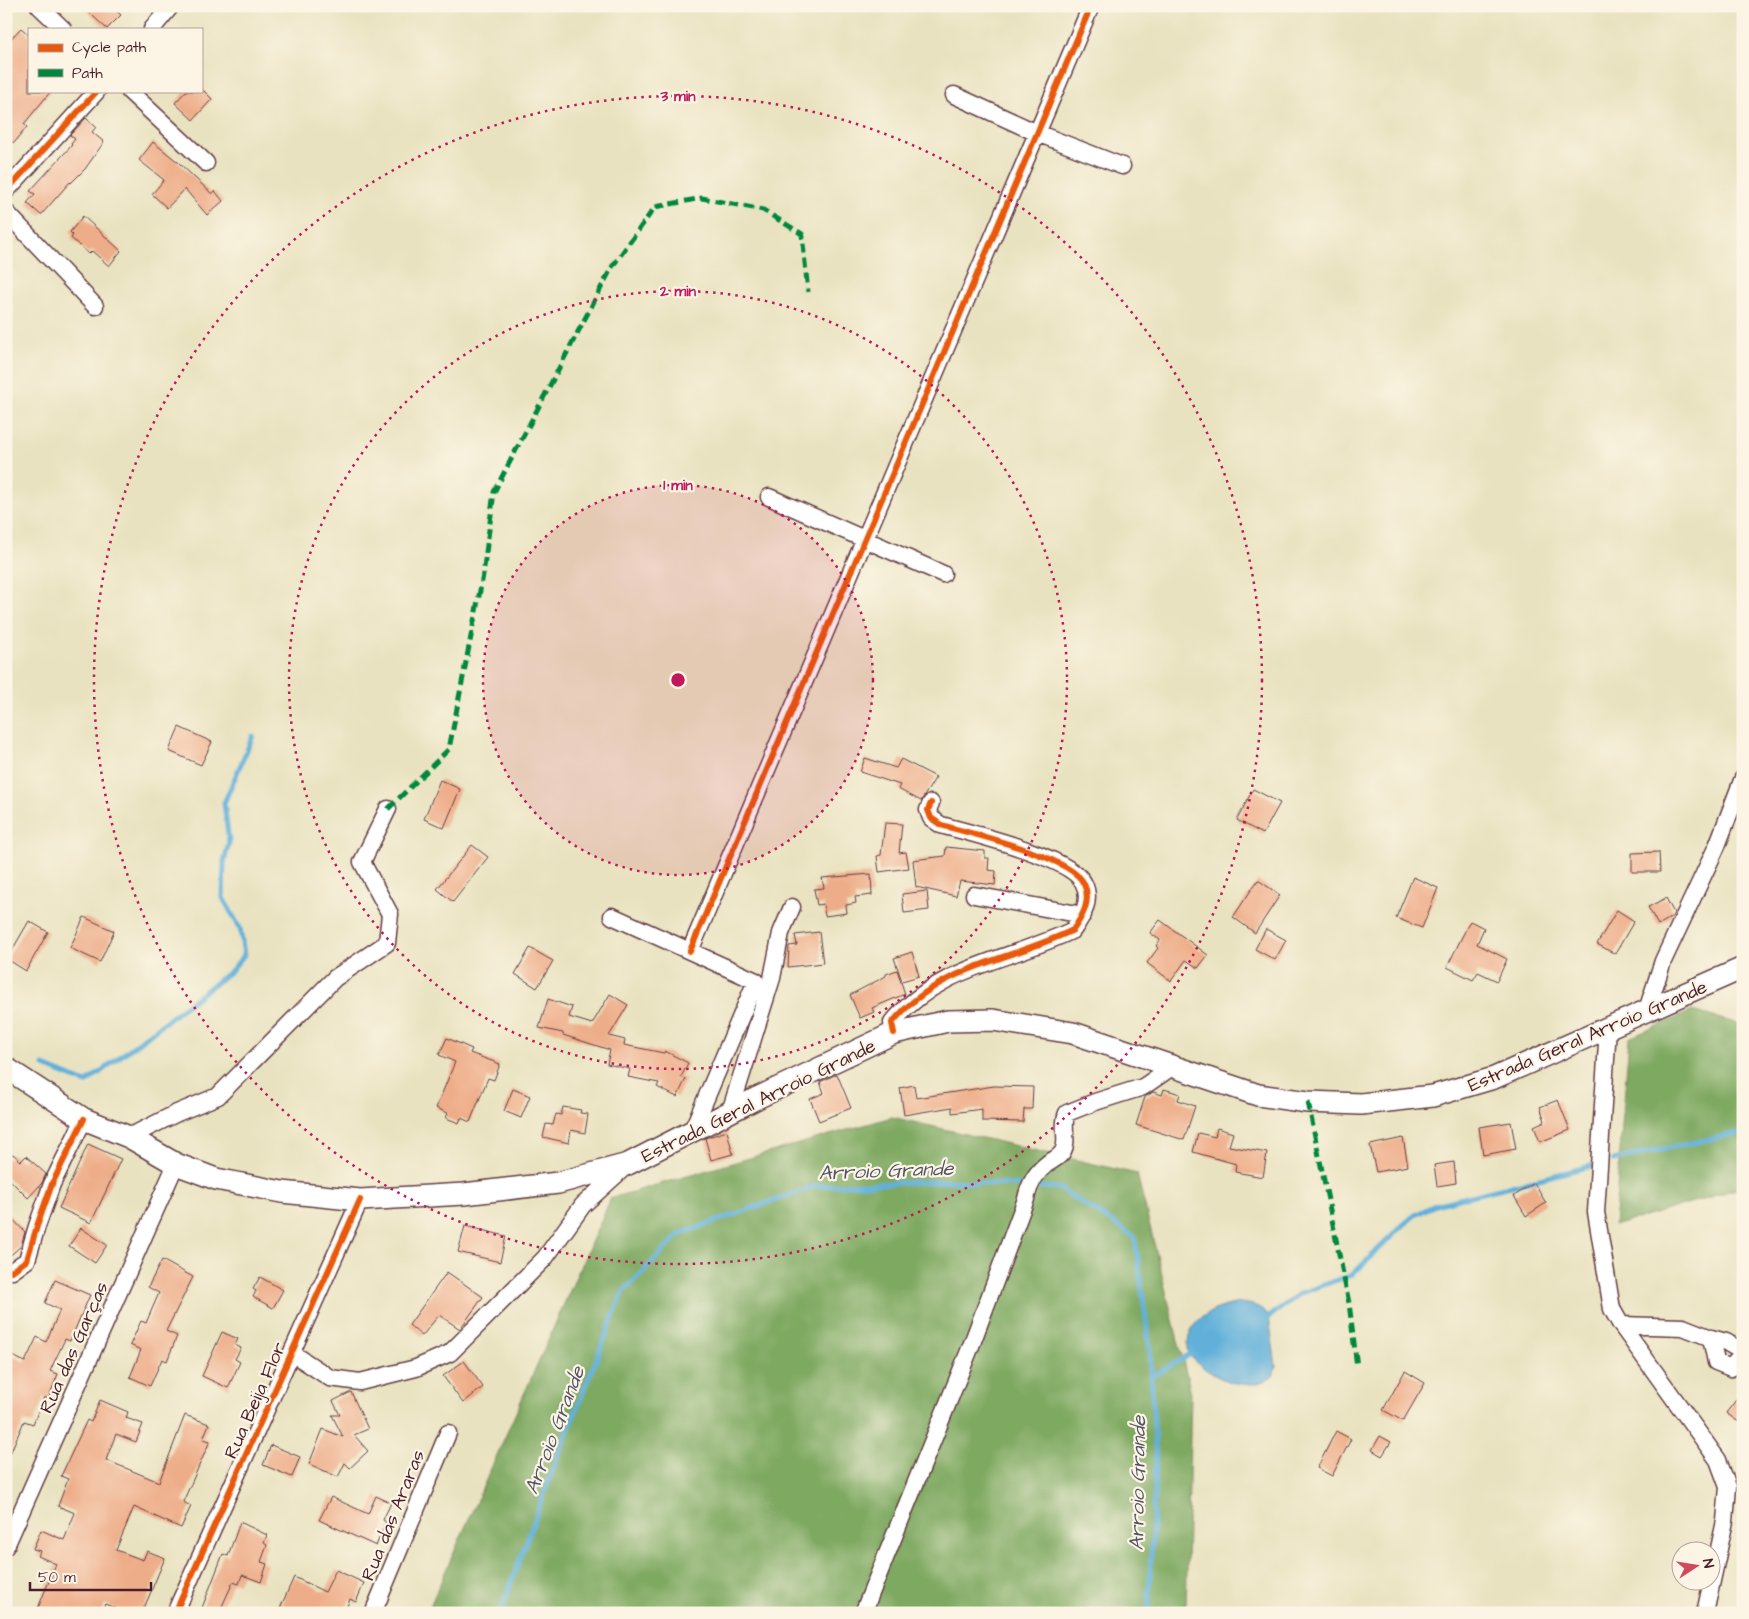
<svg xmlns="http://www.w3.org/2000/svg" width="1749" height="1619" font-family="'Architects Daughter',sans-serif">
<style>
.forest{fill:#7ea960;stroke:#646446}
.water{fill:#60b0da;stroke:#556882}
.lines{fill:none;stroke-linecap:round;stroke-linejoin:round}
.stream{stroke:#60b0da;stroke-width:5}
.building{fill:#eead89}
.minor-casing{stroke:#623c41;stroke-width:19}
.major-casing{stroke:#623c41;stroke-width:24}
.minor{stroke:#fff;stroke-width:16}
.major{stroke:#fff;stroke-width:21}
.quiet{stroke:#00873e;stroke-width:5;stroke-dasharray:10 5;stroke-linecap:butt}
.cycleway-casing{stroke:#fcf5e5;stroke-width:9}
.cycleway{stroke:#e8590c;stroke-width:6}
.ring{fill:none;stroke:#c2185b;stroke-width:2.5;stroke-dasharray:2.5 5}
.labels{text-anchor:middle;stroke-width:4.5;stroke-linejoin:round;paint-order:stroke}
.street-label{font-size:19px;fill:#4a1f2b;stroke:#fcf5e5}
.water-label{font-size:20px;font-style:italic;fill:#525268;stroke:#fcf5e5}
.centre{fill:#c2185b;stroke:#fcf5e5;stroke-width:2.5}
.ring-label{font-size:15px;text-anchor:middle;font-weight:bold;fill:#c2185b;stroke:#fcf5e5;stroke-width:4.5;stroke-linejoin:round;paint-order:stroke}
</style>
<rect width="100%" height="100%" fill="#fcf5e5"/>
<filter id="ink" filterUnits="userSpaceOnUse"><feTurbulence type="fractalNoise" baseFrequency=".02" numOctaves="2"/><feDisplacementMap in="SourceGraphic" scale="10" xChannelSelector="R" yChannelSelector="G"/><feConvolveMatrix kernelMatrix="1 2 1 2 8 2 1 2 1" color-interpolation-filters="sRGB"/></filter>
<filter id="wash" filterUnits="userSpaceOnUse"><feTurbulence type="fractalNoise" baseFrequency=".0096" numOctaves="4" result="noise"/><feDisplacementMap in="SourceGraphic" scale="20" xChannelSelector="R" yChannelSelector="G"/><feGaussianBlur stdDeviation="1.12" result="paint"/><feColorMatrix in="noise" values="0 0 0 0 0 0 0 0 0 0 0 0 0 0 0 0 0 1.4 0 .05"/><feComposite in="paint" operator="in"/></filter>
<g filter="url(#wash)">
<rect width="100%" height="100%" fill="#e9e2c0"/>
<!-- forest -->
<path class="forest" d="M1692,1011L1743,1025V1187L1614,1226L1629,1038Z
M892,1117L1137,1174L1191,1393L1186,1613H427L611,1198Z"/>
<!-- water -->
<path class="water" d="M1240,1303C1252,1304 1262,1306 1269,1317L1276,1366L1273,1377C1242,1395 1211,1377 1189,1355C1182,1321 1211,1308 1240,1303Z"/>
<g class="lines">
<!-- stream -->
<path class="stream" d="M44,1066L86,1083L231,971L244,955L240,928L223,898L224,862L229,842L224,803L253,736
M1613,1160L1743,1132
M1269,1317L1301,1293L1352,1275L1403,1225L1415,1215L1435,1205L1595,1165
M1151,1377L1189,1355
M500,1613L556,1461L623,1292L680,1234L815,1186L950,1181L1059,1188L1135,1237L1150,1350L1156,1464L1148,1613"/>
</g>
<g id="blocks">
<!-- building -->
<path class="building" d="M82,6H111L121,15L107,29Z
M21,28L29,35V91H51L24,124L27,127L14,143L6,137V44Z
M186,91H204L212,99L193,120L175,103Z
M86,118L96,127L92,132L104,142L85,169L71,183L70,182L41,215L27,203L35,194L30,191L72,145L71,144L75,139L70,135Z
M153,142L178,162L212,194L215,191L223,201L207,215L185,189L167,208L152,194L164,180L139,160Z
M83,216L121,251L109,266L92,251L89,254L71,238L73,235L70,232Z
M179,727L212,742L201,765L169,751Z
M865,758L896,768L901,759L936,777L921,801L898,789L900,785L860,772Z
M440,780L460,789L444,828L424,819Z
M1253,789L1280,803L1263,834L1237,820Z
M885,823L902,824L899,853L906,852L909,868L879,872L877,856L881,855Z
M472,845L488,857L453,902L437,889Z
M946,847L985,851V858H989L988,870L996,871L995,885L960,881L956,896L916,887L913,860L945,856Z
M1659,852L1660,872H1632V853Z
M871,874L872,895L855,897L856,903L846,905L847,913L825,916L823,904L817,905L814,889L824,888L822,878Z
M1413,877L1438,888L1422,928L1396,918Z
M1258,880L1280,895L1255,933L1233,917Z
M927,891L929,910L904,913L902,894Z
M1666,898L1674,913L1672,917L1658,925L1648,907Z
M1617,910L1634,921L1615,954L1597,944Z
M84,917L114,931L100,962L70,948Z
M1160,920L1208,955L1198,968L1186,960L1171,981L1147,963L1158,948L1156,946L1160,940L1150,933Z
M29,921L48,932L26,971L7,959Z
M1470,921L1484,928L1477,944L1507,959L1497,981L1478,972L1473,980L1447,967Z
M1266,929L1286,940L1275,960L1255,949Z
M819,932L823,963L788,967L789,946L797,945L795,935Z
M530,948L553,961L537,988L515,974Z
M912,952L919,976L902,981L894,958Z
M897,970L905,994L872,1008L874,1012L860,1018L850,995L886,976V974Z
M610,994L628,1005L609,1036L625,1040L624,1045L664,1053L665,1051L688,1063L681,1077L686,1079L677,1097L657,1087L659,1083L628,1077L630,1069L607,1064L610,1050L563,1035V1033L539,1028L548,999L572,1007L569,1017L592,1024Z
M447,1038L472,1049L470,1053L500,1064L494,1080L488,1078L470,1122L461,1118L459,1123L446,1118L448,1113L436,1108L455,1062L439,1055Z
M837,1074L851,1108L819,1121L810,1099L824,1093L820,1082Z
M914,1085L916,1098L994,1086L1033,1087L1032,1109H1024L1023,1122L982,1121V1109L952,1113V1107L904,1115L900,1088Z
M513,1089L530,1096L521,1118L504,1111Z
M1164,1089L1180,1094L1178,1100L1195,1106L1184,1140L1136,1125L1145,1097L1153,1092L1162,1095Z
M1558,1100L1570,1130L1540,1142L1534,1126L1545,1121L1540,1107Z
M563,1107L581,1110L580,1113L588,1114L585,1133L571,1130L569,1143L543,1137L546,1124L553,1125L556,1114L561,1115Z
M1511,1122L1516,1149L1483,1155L1479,1127Z
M1217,1128L1233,1133L1229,1146L1267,1153L1263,1177L1235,1172L1236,1164L1193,1152L1198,1133L1215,1137Z
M727,1131L733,1154L711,1160L705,1138Z
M1403,1138L1408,1166L1376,1172L1370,1145Z
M88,1144L121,1159L91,1223L59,1208Z
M13,1154L21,1161L26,1156L46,1174L42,1183L28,1198L6,1176V1161Z
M1454,1162L1456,1183L1437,1186L1434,1165Z
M1534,1183L1546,1203L1526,1216L1514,1196Z
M6,1212L25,1232L21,1246L6,1259Z
M465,1226L506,1236L500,1262L458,1252Z
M81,1228L107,1245L95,1263L69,1246Z
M162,1260L193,1277L166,1331L177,1336L167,1361L162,1359L150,1386L130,1377L141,1350L130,1345L141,1321L146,1323L159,1293L148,1287Z
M447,1272L483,1297L460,1329L439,1315L422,1336L409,1325Z
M260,1277L283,1290L273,1308L253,1297L256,1291L253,1289Z
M55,1280L90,1295L70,1341L65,1339L50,1371L58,1374L48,1399L44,1397L33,1424L24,1421L6,1463V1353L25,1362L37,1337L46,1342L60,1310L45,1303Z
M222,1332L238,1339L235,1345L241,1348L235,1359L240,1362L228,1388L202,1376Z
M464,1361L483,1387L463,1403L443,1376Z
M1405,1371L1425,1383L1403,1421L1383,1410Z
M1743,1391V1425L1726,1413Z
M351,1392L368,1429L354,1435L368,1451L350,1468L345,1463L338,1477L309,1464L323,1429L343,1437L332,1415H340L333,1401Z
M100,1400L128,1412L126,1418L143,1424L136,1442L116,1434L106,1460L159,1482L185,1415L209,1424L203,1439L210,1441L183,1502L191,1506L181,1528L134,1507L116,1550L143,1560L147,1551L165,1558L142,1613H128L105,1604L100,1613H36L56,1564L38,1556L40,1551L33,1549L41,1530L64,1540L75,1513L58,1506L68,1479L61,1476L87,1420L91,1422Z
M1336,1431L1351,1439L1332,1476L1317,1468Z
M1380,1436L1391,1442L1382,1456L1372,1450Z
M271,1445L300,1457L292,1477L263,1465Z
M376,1496L391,1503L383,1520L386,1522L376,1546L319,1520L331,1497L368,1514Z
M240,1522L267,1535L264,1543L267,1545L261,1562L267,1564L261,1582L242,1575L239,1584L233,1582L219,1613H200L223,1554L228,1556Z
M336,1570L364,1583L356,1602L350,1599L344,1613H278L294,1577L325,1592Z"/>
</g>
</g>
<g filter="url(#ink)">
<use href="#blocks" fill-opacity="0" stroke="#623c41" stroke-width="1"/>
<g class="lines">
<!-- minor casing -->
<g class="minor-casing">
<path id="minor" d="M39,6L63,29
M152,29L171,6
M129,91L206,163
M954,95L1037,133L1122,166
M6,191L97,91
M6,212L95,306
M769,497L943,574
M974,895L1083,915
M612,916L756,981L692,1131
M690,951L1091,6
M1647,1010L1663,961L1717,846L1743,778
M1608,1028L1596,1212L1612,1309L1621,1325L1683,1327L1711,1338L1716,1362L1731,1368L1743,1353
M894,1033L892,1023C939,965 1010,961 1073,930C1082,917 1092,901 1084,884C1073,857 970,833 941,825L931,818L928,810L931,803
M730,1112L772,978L781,933L792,907
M129,1137L177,1113L218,1096L335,978L387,943L390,914L362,862L388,809
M6,1271H12L27,1260L37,1226L52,1184L84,1119
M1621,1325L1718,1460L1728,1487L1725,1521L1705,1613
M1711,1338L1726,1342L1743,1352
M292,1353L330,1378L360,1382L416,1368L450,1353L545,1258L583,1205L626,1166
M6,1546L176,1164
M175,1613L360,1200
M373,1613L448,1433
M863,1613L971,1346L1026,1199C1029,1184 1035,1173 1048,1163C1053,1160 1060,1157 1063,1151C1069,1140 1061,1126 1067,1113L1095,1102L1143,1087L1172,1067"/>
</g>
<!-- major casing -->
<g class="major-casing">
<path id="major" d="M6,1068L84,1119L129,1137L176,1164L216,1179L282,1192L360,1200L464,1194L558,1183L628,1164L757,1098L894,1033L948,1021L993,1020L1073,1033L1258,1095L1308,1102L1361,1104L1433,1096L1494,1078L1743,968"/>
</g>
<!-- minor -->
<use href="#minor" class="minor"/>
<!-- major -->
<use href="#major" class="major"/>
<!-- quiet -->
<path class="quiet" d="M388,809L449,749L483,575L494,492L612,267L655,207L702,198L763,210L802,234L808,292
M1308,1102L1349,1303L1357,1367"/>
<!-- cycleway casing -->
<g class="cycleway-casing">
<path id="cycleway" d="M6,191L97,91
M690,951L1091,6
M894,1033L892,1023C939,965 1010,961 1073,930C1082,917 1092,901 1084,884C1073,857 970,833 941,825L931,818L928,810L931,803
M6,1271H12L27,1260L37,1226L52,1184L84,1119
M175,1613L360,1200"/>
</g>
<!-- cycleway -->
<use href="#cycleway" class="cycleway"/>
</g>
</g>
<!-- distance rings -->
<circle cx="678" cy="680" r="195" fill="#c2185b" fill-opacity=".12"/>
<g class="ring">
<circle cx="678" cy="680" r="195"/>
<circle cx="678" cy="680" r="389"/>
<circle cx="678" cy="680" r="584"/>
</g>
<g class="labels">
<!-- street labels -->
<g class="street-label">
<text transform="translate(1587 1035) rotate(-23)" y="7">Estrada Geral Arroio Grande</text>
<text transform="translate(758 1100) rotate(-26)" y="7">Estrada Geral Arroio Grande</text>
<text transform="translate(73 1347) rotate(-66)" y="7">Rua das Garças</text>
<text transform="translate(254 1400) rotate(-66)" y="7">Rua Beija Flor</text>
<text transform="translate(392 1515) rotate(-68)" y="7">Rua das Araras</text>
</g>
<!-- water labels -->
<g class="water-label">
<text transform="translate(886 1170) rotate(-2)" y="7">Arroio Grande</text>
<text transform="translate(554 1430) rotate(-69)" y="7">Arroio Grande</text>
<text transform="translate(1137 1483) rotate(-89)" y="7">Arroio Grande</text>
</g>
</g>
<circle cx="678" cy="680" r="8" class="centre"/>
<g class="ring-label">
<text x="678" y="101">3 min</text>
<text x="678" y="296">2 min</text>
<text x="678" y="490">1 min</text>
</g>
<!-- margin -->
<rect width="1749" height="1619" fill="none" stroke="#fcf5e5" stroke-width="25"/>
<!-- legend -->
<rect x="28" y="28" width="175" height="65" fill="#fcf5e5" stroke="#b59f9b"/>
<rect x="38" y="44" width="25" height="8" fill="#e8590c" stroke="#b59f9b"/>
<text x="72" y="52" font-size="15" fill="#4a1f2b">Cycle path</text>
<rect x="38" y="69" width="25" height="8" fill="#00873e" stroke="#b59f9b"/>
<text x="72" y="78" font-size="15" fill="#4a1f2b">Path</text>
<!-- north arrow -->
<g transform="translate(1696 1566) rotate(78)"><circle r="24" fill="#fcf5e5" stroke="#b59f9b"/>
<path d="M0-4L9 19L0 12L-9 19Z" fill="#d1495b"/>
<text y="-8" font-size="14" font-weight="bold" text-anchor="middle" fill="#4a1f2b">N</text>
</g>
<!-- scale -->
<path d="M30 1582v8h121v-8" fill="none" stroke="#4a1f2b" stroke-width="2.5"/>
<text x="38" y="1582" font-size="15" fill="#4a1f2b" stroke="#fcf5e5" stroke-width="4" paint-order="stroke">50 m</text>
</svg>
